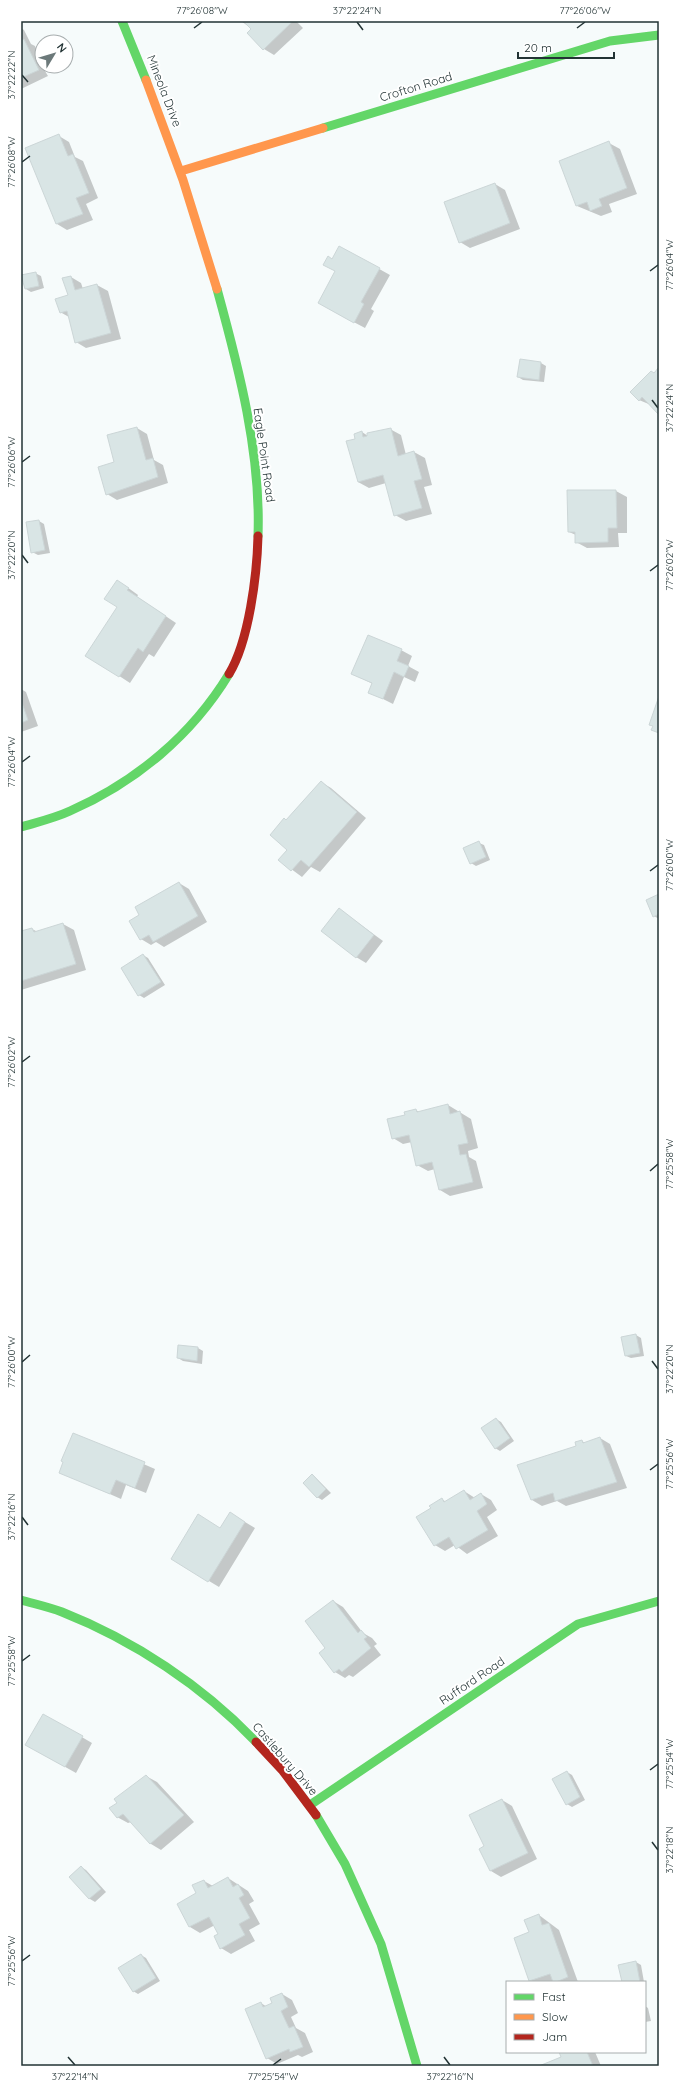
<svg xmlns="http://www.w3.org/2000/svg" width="680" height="2087" font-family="Quicksand,sans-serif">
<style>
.shadow{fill:#0003}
.building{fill:#d9e5e5;stroke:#ccd6d7}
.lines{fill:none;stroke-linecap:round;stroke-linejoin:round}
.fast{stroke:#63d668;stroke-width:9}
.slow{stroke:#ff974d;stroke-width:9}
.jam{stroke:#b3261e;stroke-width:9}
.ticks{fill:none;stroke:#223334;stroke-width:1.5}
.labels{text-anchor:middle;stroke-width:4;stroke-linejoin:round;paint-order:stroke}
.street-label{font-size:12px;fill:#223334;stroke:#fff}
.neatline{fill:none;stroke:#223334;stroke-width:1.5}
.ticks-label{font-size:10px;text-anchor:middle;fill:#223334}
</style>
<rect width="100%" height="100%" fill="#f6fbfb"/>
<!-- shadow -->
<path class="shadow" d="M241,21H296L303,28L274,55L264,49L252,29Z
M21,28L24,30L31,44L35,46L42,66L48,76L21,89Z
M59,136L69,142L75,157L83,161L98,198L86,204L93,220L67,230L57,224L27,149Z
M609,143L620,149L637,194L609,204L612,212L601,216L577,206Z
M495,184L505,190L520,229L470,248L460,242Z
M340,247L390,275L371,309L374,311L365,328L329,309L336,271L333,260Z
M35,273L41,276L44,288L31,292L26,289Z
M71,277L81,283L83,289L97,285L108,291L121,339L86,348L76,342L69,317L60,312L69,296Z
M520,360L541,363L546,366L544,382L523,380L518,377Z
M659,369V413L651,405L639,400Z
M137,428L147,434L154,460L163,465L168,483L117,500L107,494L115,463Z
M390,429L401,435L406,455L414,452L425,458L432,485L424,487L432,514L406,521L395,515L386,483L369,488L358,482L356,439L362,432L368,436Z
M568,491H616L627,497V533H618L619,547L587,548L576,542V535L569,532Z
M39,521L44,524L50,553L38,555L32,552L27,523Z
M127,587L138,595L137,597L176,623L154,657L149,654L130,683L87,655L118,607Z
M401,650L412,656L408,666L419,672L415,682L404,677L393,704L369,692L373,684L353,674Z
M21,689L26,692L38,726L21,732Z
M321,782L331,788L366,818L320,872L311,867L302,877L279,860L288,850L287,821Z
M479,843L484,845L490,860L476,866L471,863Z
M179,883L189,889L207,922L164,947L156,942L151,945L141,939Z
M659,895V919L654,916Z
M339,909L383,941L366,963L356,957Z
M63,924L74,930L86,970L21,990V932L32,929L38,932Z
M143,955L148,958L165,985L144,998L139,995L122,968Z
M448,1105L471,1119L478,1148L468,1151L469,1157L476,1161L483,1188L450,1196L440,1190L435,1169L428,1171L417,1165L412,1142L403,1144L393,1138L407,1115L416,1110L419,1112Z
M636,1335L641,1338L644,1356L631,1358L626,1356Z
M179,1346L198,1348L203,1351L202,1364L183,1361L178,1358Z
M496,1419L501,1422L514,1441L500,1451L495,1448Z
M74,1434L155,1469L146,1493L126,1485L121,1499L60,1472Z
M600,1438L610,1444L627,1488L566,1506L557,1501L542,1506L532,1500L519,1465L577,1447L582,1441L585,1443Z
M313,1475L331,1493L322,1500L317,1497Z
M464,1491L475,1498L481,1494L491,1500L497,1510L487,1517L498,1536L467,1554L455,1545L445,1551L435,1545L432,1508L442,1499L446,1502Z
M240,1519L255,1528L219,1587L209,1581L220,1529Z
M333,1601L343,1607L363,1633L372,1638L377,1644L374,1646L381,1655L353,1677L349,1675L345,1678L335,1672L327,1648Z
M44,1715L92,1743L76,1773L26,1745Z
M567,1772L572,1775L585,1800L572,1807L567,1804Z
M146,1776L157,1782L194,1822L161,1850L151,1844L131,1822L128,1823L117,1817L118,1803Z
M502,1800L512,1806L537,1859L501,1877L491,1871L485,1846Z
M81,1867L86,1870L106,1892L95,1902L90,1899L70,1877Z
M228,1878L248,1891L254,1901L249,1904L260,1924L249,1930L255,1941L231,1954L221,1948L220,1934L215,1925L200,1933L190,1927L178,1904L198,1894L204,1881L213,1886Z
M539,1915L559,1930L578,1982H533L530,1980V1933Z
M141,1955L146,1958L160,1981L138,1994L133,1991Z
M636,1962L641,1965L644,1982H623Z
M282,1994L292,2000L298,2013L291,2017L296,2028L305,2033L313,2052L302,2057L298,2055L277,2064L267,2058L261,2003L267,2007L273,2004Z
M645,2006L648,2008L651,2021L645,2022Z
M560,2052H595L601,2066H541L562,2057Z"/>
<!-- building -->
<path class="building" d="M243,21H293L263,50L247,33L251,29Z
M21,38L22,40L24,39L39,70L21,78Z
M59,134L68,156L73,154L89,193L76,198L83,214L56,224L25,148Z
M609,141L627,188L599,199L602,206L590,211L587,202L576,206L559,161Z
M495,183L510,223L459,243L444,202Z
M339,246L380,268L361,302L364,304L354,323L318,303L335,271L323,265L328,256L332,259Z
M36,272L39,286L25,289L21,275Z
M71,276L75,290L97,284L111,333L75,343L67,311L60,313L55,299L68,295L62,278Z
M520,359L541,362L539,380L517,377Z
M659,367V415L642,397L639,401L630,392L651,371L654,373Z
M137,427L146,460L153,458L158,477L106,495L98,467L114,462L107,435Z
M391,428L398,456L414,451L422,479L414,481L422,508L394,516L383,475L358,482L346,441L355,439L354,434L362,431L363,437L367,436V433Z
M567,490H616L617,528H608V542L575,543V532H568Z
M39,520L45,550L31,553L26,522Z
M117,580L129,588L127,590L166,616L143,652L138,648L119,677L85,656L117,607L104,599Z
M368,635L402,649L397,661L409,666L404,677L394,672L383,699L368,693L372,683L351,674Z
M659,696V733L651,730L653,726L649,725Z
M21,700L28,720L21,723Z
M321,781L357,812L309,867L301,860L291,871L278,860L287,850L270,835L284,818L286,820Z
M479,841L486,857L470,864L463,848Z
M179,882L198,916L153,942L149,935L140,940L129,921L139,915L135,907Z
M659,894V914L653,917L646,900Z
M339,908L374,935L356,958L321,931Z
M63,923L76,964L21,981V931L32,928L34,932Z
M143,954L161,982L138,996L121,968Z
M448,1104L450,1114L460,1111L468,1143L458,1145L460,1155L466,1154L473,1182L439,1190L432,1162L416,1166L409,1135L392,1139L387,1119L405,1115L404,1112L416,1109L417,1112Z
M636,1334L640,1353L625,1356L621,1337Z
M178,1345L198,1347L197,1361L177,1358Z
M496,1418L510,1438L495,1449L481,1428Z
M73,1433L145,1462L135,1488L116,1480L110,1494L59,1473L63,1462L61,1461Z
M600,1437L617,1482L555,1501L553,1493L531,1500L517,1465L576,1446L575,1442L582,1440L583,1443Z
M312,1474L326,1489L317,1498L303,1483Z
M464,1490L470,1500L481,1493L487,1504L477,1511L488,1530L456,1549L449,1537L434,1546L416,1517L431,1508L429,1506L442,1498L444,1502Z
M230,1512L245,1522L208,1582L171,1559L198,1514L220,1528Z
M333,1600L358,1633L361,1630L367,1637L364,1639L371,1648L342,1672L339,1669L334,1673L319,1653L325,1648L305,1621Z
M43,1714L83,1736L65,1767L25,1745Z
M567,1771L580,1797L566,1805L552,1779Z
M146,1775L184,1815L150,1844L123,1814L117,1818L109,1808L117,1803L114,1799Z
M502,1799L528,1853L490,1871L479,1849L484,1846L469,1815Z
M81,1866L101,1889L89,1899L69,1877Z
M228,1877L233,1887L238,1884L244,1895L239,1898L250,1918L239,1924L245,1935L220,1949L214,1936L218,1934L209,1917L189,1927L177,1904L196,1893L192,1885L204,1880L208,1888Z
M539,1914L542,1925L549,1923L568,1977L556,1982H553L550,1974L529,1981L514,1938L529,1932L524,1920Z
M141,1954L156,1978L133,1992L118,1968Z
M636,1961L640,1982H622L618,1965Z
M282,1993L288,2007L281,2011L289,2028L294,2026L303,2047L290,2052L289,2049L266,2059L245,2009L261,2002L263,2007L272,2003L270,1998Z
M559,2052H587L593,2066H539L561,2057Z"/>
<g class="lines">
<!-- fast -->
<path class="fast" d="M122,21L146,80
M323,128L610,41L659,35
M217,289C239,369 261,453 258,536
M21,827C38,822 55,818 70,811C136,782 192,735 229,674
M21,1600C35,1604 49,1607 62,1612C133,1640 203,1686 256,1742
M310,1805L578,1624L659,1601
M316,1815L345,1864L381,1944L417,2066"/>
<!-- slow -->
<path class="slow" d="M146,80L183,180L217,289
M181,171L323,128"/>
<!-- jam -->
<path class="jam" d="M229,674C249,641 257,575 258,536
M256,1742L283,1771L316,1815"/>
</g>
<!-- ticks -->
<path class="ticks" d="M357,22L363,30M194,28L202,22M577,28L585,22M22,75L28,82M22,162L30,156M650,271L658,265M652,400L658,408M22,462L30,456M22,555L28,563M650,571L658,565M22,762L30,756M650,871L658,865M22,1062L30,1056M650,1171L658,1164M652,1361L658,1369M22,1362L30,1355M650,1470L658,1464M22,1517L28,1525M22,1661L30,1655M650,1770L658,1764M652,1842L658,1850M22,1961L30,1955M68,2057L75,2065M444,2057L450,2065M273,2065L281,2059"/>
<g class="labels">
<!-- street labels -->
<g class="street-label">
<text transform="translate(416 87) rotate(-17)" y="4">Crofton Road</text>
<text transform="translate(164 91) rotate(69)" y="4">Mineola Drive</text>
<text transform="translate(264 455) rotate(82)" y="4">Eagle Point Road</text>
<text transform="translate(472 1681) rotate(-34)" y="4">Rufford Road</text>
<text transform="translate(285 1759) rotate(49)" y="4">Castlebury Drive</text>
</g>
</g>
<!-- border -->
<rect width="680" height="2087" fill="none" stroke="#ffffff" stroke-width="44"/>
<!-- legend -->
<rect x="506" y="1981" width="140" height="72" fill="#ffffff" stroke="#a7adae"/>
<rect x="514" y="1994" width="20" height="6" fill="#63d668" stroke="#a7adae"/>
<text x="542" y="2001" font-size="12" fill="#223334">Fast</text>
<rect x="514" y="2014" width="20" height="6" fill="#ff974d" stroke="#a7adae"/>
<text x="542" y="2021" font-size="12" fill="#223334">Slow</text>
<rect x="514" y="2034" width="20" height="6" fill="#b3261e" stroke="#a7adae"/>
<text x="542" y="2041" font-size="12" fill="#223334">Jam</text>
<!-- north arrow -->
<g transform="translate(54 54) rotate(52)"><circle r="19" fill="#ffffff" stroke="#a7adae"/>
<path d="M0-3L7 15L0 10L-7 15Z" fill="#6c797a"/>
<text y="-6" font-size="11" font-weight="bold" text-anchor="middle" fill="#223334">N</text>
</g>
<!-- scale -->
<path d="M518 52v6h96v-6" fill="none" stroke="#223334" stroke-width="2"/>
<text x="524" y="52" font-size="12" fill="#223334" stroke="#ffffff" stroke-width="3" paint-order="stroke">20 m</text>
<rect x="22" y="22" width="636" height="2043" class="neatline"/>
<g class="ticks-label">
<text x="202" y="14">77°26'08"W</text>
<text x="357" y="14">37°22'24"N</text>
<text x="585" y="14">77°26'06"W</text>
<text transform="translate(11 75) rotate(-90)" y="4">37°22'22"N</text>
<text transform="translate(11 162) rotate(-90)" y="4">77°26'08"W</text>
<text transform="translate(669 265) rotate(-90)" y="4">77°26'04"W</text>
<text transform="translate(669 408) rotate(-90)" y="4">37°22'24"N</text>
<text transform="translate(11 462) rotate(-90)" y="4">77°26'06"W</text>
<text transform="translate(11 555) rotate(-90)" y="4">37°22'20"N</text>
<text transform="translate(669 565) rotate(-90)" y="4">77°26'02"W</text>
<text transform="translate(11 762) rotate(-90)" y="4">77°26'04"W</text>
<text transform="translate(669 865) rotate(-90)" y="4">77°26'00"W</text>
<text transform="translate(11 1062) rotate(-90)" y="4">77°26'02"W</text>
<text transform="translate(669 1164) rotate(-90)" y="4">77°25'58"W</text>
<text transform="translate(11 1362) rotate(-90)" y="4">77°26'00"W</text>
<text transform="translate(669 1369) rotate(-90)" y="4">37°22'20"N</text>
<text transform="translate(669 1464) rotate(-90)" y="4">77°25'56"W</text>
<text transform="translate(11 1517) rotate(-90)" y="4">37°22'16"N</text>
<text transform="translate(11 1661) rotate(-90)" y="4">77°25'58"W</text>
<text transform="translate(669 1764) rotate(-90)" y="4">77°25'54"W</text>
<text transform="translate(669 1850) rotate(-90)" y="4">37°22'18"N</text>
<text transform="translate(11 1961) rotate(-90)" y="4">77°25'56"W</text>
<text x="75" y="2080">37°22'14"N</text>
<text x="273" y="2080">77°25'54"W</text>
<text x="450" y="2080">37°22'16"N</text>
</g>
</svg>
